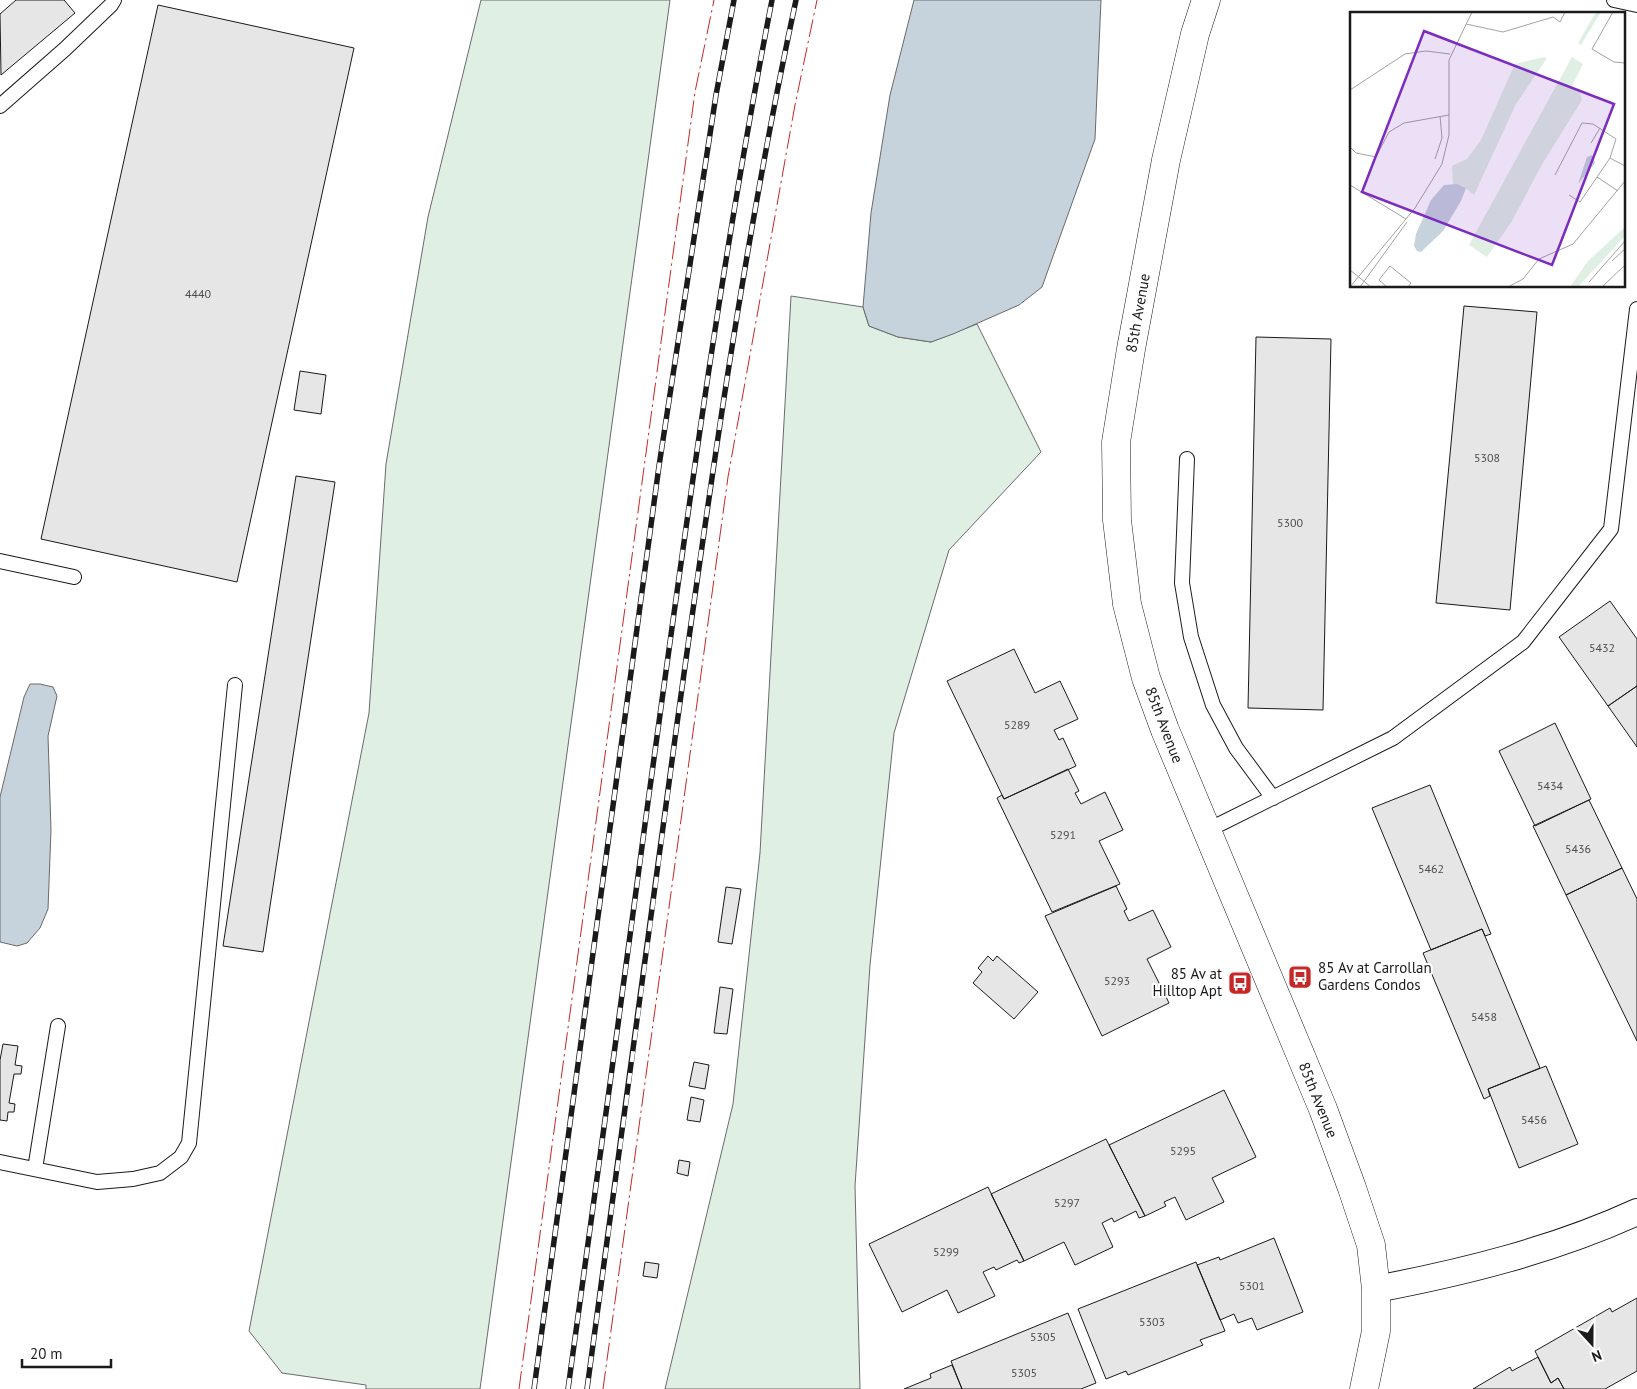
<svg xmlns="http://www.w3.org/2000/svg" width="1637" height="1389" font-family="'PT Sans',sans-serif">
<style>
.green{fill:#e0efe3;stroke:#6a6a6a}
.water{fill:#c6d2dc;stroke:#6a6a6a}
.building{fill:#e6e6e6;stroke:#1a1a1a}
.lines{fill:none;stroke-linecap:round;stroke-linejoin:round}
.service-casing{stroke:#1a1a1a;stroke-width:16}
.minor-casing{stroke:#1a1a1a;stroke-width:28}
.tertiary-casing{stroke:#1a1a1a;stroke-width:29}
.service{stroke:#fff;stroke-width:14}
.minor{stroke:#fff;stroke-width:26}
.tertiary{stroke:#fff;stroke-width:28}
.rail-casing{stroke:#1a1a1a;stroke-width:5.5}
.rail{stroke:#fff;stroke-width:4;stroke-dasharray:11;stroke-linecap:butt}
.power{stroke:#c62828;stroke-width:1;stroke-dasharray:18 4 2.5 4;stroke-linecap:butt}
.labels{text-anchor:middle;stroke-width:4;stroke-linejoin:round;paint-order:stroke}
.number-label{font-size:12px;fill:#4d4d4d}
.street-label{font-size:15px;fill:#1a1a1a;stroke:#fff}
.poi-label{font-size:15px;fill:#1a1a1a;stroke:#fff;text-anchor:start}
.inset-road{fill:none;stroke:#a3a3a3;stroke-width:1}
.view{fill:#7b2cbf;fill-opacity:0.15;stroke:#7b2cbf;stroke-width:2.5}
.inset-edge{fill:none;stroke:#1a1a1a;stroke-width:2.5}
</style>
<rect width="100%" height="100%" fill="#fff"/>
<!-- green -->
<path class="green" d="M481,0H670L480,1389H366V1385L282,1373L249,1331L369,713L386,464L428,217Z
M791,296L863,307L869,326L898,337L931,342L977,324L1041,452L949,550L894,733L870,965L855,1186L860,1389H665L733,1104L760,853Z"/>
<!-- water -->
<path class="water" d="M914,0H1101L1095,139L1042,287L1019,305L953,334L931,342L898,337L869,326L863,307L871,213L890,95Z
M30,684H40L53,687L57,696L48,736L51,830L48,909L40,928L27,943L17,946L0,942V797L24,697Z"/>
<!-- building -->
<path class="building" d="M16,0H64L75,13L1,75L0,14Z
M158,5L354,48L237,582L41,539Z
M1464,306L1537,312L1510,610L1436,603Z
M1256,337L1331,339L1323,710L1248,708Z
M300,371L326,375L321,414L294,410Z
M296,476L335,482L263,952L223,946Z
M1610,601L1637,639V686L1608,706L1559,637Z
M1014,649L1035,693L1060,681L1078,719L1054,730L1059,740L1063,738L1076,766L1004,799L947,681Z
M1637,686V747L1608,706Z
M1555,723L1591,799L1535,826L1499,751Z
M1068,769L1079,791L1075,793L1081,804L1105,792L1123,830L1099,841L1120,884L1052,912L997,798L1002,795L1004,799Z
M1430,785L1491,934L1485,936L1482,929L1431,950L1372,808Z
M1589,800L1622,868L1566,895L1533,826Z
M1622,868L1637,899V1041L1566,895Z
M1116,886L1127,909L1124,911L1129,921L1153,910L1171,947L1147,959L1169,1003L1102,1036L1045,916Z
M726,887L741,889L732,944L718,942Z
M1482,929L1540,1068L1488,1089L1490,1096L1484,1099L1423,953Z
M988,956L993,961L997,956L1038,992L1014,1019L973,983L982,972L978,968Z
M720,987L733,989L727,1034L714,1033Z
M3,1044L18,1046L15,1065L22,1066L21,1074H14L9,1103L15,1104L14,1112H8L7,1121L0,1120V1060Z
M694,1062L709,1065L705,1089L689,1086Z
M1546,1066L1578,1144L1519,1168L1488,1089Z
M1224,1090L1256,1157L1212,1178L1224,1202L1186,1220L1175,1197L1164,1202L1166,1206L1145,1216L1109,1145Z
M691,1097L704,1100L700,1122L687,1120Z
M1106,1139L1145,1216L1139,1218L1136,1211L1114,1222L1112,1218L1102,1223L1113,1247L1075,1265L1064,1242L1024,1261L991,1194Z
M679,1160L690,1162L688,1176L677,1173Z
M988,1187L1024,1261L1019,1263L1017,1260L996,1270L994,1267L983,1272L995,1296L958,1313L947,1290L902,1312L869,1244Z
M1274,1238L1303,1312L1257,1330L1252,1318L1238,1323L1234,1314L1220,1320L1197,1265L1219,1257L1220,1260Z
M645,1262L659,1264L657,1278L643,1276Z
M1196,1262L1225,1331L1200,1340L1203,1345L1128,1375L1126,1371L1106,1379L1078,1309Z
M1637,1298V1371L1605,1389H1564L1558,1378L1551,1383L1535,1351L1610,1308L1612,1312Z
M1068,1313L1096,1383L1081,1389H962L951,1361Z
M1538,1357L1551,1383L1558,1378L1564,1389H1473L1510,1367L1512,1371Z
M952,1365L962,1389H904L931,1378L930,1374Z"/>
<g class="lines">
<!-- service casing -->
<g class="service-casing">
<path id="service" d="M1614,0L1637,5
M0,106L65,49L111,5L114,0
M1187,459L1182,583L1191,637L1213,705L1236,748L1273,798
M0,561L74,577
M1206,831L1393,738L1523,642L1611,529L1637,309
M0,1162L97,1182L133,1179L160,1173L181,1157L189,1143L235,685
M35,1169L58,1026"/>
</g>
<!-- minor casing -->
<g class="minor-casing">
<path id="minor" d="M1376,1289C1465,1272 1554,1250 1637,1212"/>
</g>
<!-- tertiary casing -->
<g class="tertiary-casing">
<path id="tertiary" d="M1206,0L1195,34L1166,160L1131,349L1116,442L1117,520L1127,604L1146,678L1165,730L1323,1109L1352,1188L1371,1245L1376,1289V1331L1364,1389"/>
</g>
<!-- service -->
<use href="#service" class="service"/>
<!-- minor -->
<use href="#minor" class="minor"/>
<!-- tertiary -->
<use href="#tertiary" class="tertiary"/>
<!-- rail casing -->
<g class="rail-casing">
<path id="rail" d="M534,1389L659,466L716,95L734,0
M568,1389C595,1193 622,998 648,802C685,534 720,266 772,0
M587,1389C617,1170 647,951 676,731C710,486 744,242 796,0"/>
</g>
<!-- rail -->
<use href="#rail" class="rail"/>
<!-- power -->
<path class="power" d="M519,1389L695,92L714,0
M603,1389L728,477L795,105L817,0"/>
</g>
<!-- icons -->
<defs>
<g id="bus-square" transform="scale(1.25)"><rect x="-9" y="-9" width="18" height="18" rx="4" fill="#c62828" stroke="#fff"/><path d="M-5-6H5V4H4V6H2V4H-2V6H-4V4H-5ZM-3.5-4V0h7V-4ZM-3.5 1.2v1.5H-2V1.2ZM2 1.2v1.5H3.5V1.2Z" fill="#fff"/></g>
</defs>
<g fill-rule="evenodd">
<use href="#bus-square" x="1300" y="977"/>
<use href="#bus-square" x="1240" y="983"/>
</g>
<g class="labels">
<!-- number labels -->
<g class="number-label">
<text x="198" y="298">4440</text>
<text x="1487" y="462">5308</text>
<text x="1290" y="527">5300</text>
<text x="1602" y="652">5432</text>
<text x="1017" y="729">5289</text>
<text x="1550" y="790">5434</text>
<text x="1063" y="839">5291</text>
<text x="1578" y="853">5436</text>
<text x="1431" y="873">5462</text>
<text x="1117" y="985">5293</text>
<text x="1484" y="1021">5458</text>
<text x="1534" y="1124">5456</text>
<text x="1183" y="1155">5295</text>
<text x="1067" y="1207">5297</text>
<text x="946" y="1256">5299</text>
<text x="1252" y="1290">5301</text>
<text x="1152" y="1326">5303</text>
<text x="1043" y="1341">5305</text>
<text x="1024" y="1377">5305</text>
</g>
<!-- street labels -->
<g class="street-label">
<text transform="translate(1138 313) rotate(-80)" y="5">85th Avenue</text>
<text transform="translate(1164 725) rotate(69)" y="5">85th Avenue</text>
<text transform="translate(1318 1100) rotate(68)" y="5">85th Avenue</text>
</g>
<!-- poi labels -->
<g class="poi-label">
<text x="1318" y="973">85 Av at Carrollan<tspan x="1318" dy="17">Gardens Condos</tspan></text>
<text x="1222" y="979" text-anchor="end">85 Av at<tspan x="1222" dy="17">Hilltop Apt</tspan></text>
</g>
</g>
<!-- overview -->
<g transform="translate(1350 12)">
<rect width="275" height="275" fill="#fff"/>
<path d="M246,0H251L231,33L228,31ZM194,45L197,46L166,92L124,183L113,174L103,172L102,154L117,147L131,128L165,52ZM222,45L233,52L221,76L230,81L232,88L191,154L162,209L137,245L119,233ZM275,215V224L228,275H220L238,249Z" fill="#e0efe3"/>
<path d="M242,143L245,151L228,172L237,145ZM107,172L116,176L111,189L93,219L71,240L67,239L64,234L66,222L81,188L94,173Z" fill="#c6d2dc"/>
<path class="inset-road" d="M263,0L242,37L264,50L275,51M116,12L153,20L203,5L210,10L215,0M0,78L55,42L76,39L100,42M241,131L250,116M0,135L6,141L26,145L39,120L54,111L99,103M260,146L275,154M85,147L92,126L90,104M205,163L232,111L243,112L266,127L260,146L230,190L219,183M247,165L268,179M0,173L56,207M262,249L275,237M0,258L21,275M239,270L275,229M0,275L65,196L92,152L99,123V48L122,0M10,275L57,210M37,275L29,268L40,254L61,271L58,275M158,275L173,267L189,247L223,232L275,169M252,275L275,253"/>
<path class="view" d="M74,19L264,92L202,253L12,180Z"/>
<rect width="275" height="275" class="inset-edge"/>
</g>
<!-- north arrow -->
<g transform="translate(1592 1344) rotate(159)" stroke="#ffffff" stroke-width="4" paint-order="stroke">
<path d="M0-4L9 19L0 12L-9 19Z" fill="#1a1a1a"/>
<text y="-8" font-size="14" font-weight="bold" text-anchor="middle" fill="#1a1a1a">N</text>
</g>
<!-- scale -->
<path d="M22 1359v8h89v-8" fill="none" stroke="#1a1a1a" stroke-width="2.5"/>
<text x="30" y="1359" font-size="15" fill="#1a1a1a" stroke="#ffffff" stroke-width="4" paint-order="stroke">20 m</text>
</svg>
